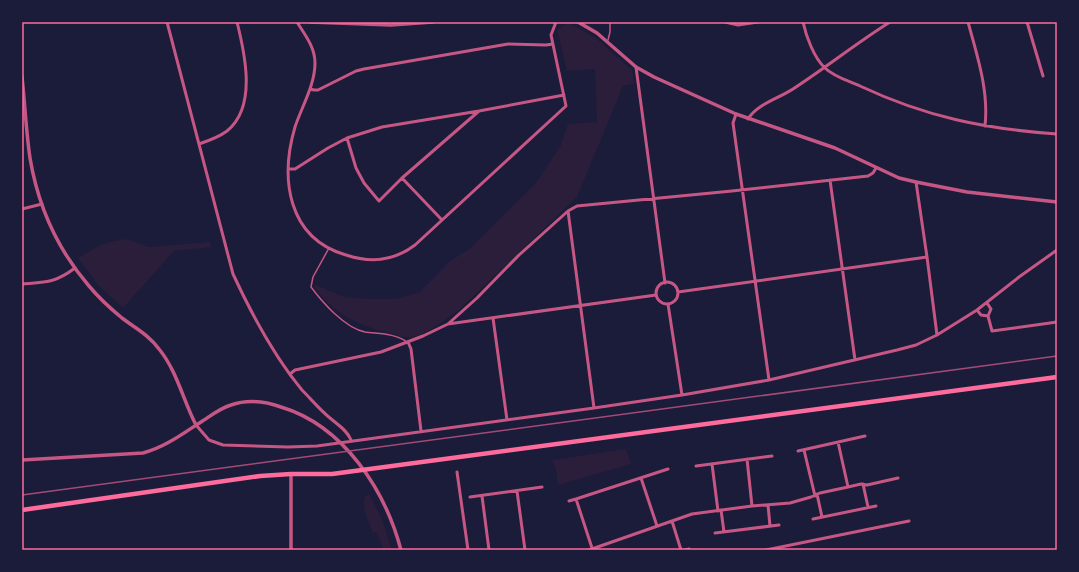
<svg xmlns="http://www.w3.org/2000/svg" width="1079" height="572" font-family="'Noto Sans',sans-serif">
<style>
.green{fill:#2a1e3b}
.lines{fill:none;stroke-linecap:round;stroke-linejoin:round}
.service{stroke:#c65784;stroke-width:1.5}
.minor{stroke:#c65784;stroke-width:3}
.tertiary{stroke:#c65784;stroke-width:3.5}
.primary{stroke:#ff6b9d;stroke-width:4.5}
.rail{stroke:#a44b75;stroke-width:1.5}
.neatline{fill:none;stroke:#ff6b9d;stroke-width:1.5}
</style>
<rect width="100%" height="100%" fill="#1b1b3a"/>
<!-- green -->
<path class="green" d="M569,23L596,38L632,70L634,84L623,86L577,197L459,310C446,319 428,334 412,337C406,338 399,336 394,334C364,328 331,313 314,286L316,285L345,297L368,299H397L420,292L450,261L468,250L536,183L560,147L568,124L597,122L595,69L567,71L557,29Z
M127,239L149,247L210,242L211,247L174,251L123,308L98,285L78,258C95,248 106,241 127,239Z
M626,449L631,464L558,485L556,470L552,460Z
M369,494L382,519L392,550H384L376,532L373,533C368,520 361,509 365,496Z"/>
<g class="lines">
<!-- service -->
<path class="service" d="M608,40L610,32V22
M329,248L313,277L311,287C323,303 345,328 365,332C378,334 395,333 407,342"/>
<!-- minor -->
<path class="minor" d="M167,22L233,274C252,315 273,355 302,390C311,399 320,410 330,418C338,425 347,430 351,440
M297,22C305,35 315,47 315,63C315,85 302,106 295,127C280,178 287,238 346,255C370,263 394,261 415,245L566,106L551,35L556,22
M725,22L738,25L758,22
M803,22C806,36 814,58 825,68C834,77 849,81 860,86C926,117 985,129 1057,134
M968,22C977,55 989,91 985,126
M1027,22L1043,76
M636,67L665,283
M310,89L314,90H318L356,71L364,69L508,44L546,45L553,44
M736,114L733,123L769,380
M748,119C758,103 781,98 796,87C828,66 858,42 890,22
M347,138L356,168L364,183L379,201L402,178L479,111
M199,144C208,141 219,137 227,131C257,107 245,54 237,22
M288,169H295L328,148L347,138L382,127L479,111L564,95
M402,178L442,220
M830,180L855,360
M916,182L927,257L937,335
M22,209L42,204
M568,211L594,408
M656 293a11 11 0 1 1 22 0a11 11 0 1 1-22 0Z
M22,284C46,282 55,283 75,268
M678,292L927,257
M668,304L682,395
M977,310L981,315L988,316L991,309L987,303
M988,316L992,331L1057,322
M493,318L507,420
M448,324L656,295
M408,342L411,349L421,431
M290,374L295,370L381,352L423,336L448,324L477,298L519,255L568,211L577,206L732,191L868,176L873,173L876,168
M196,425L209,440L223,445L288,447L317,446L594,408L682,395L769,380L897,350L916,345L937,335L977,310L1019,277L1057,250
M838,442L848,487
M804,450L815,496
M798,451L865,436
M747,459L752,506
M712,464L718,511
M696,466L772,456
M457,472L468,550
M641,478L657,526
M863,484L868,507
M517,491L525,550
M817,494L822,517
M482,496L489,550
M470,497L542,487
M569,501L576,499
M768,505L770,526
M721,510L724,532
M813,519L876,506
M672,521L681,550
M715,533L779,525
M592,548L576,499L668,469
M589,550L692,514L752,506L790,503L811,497L820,493L848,487L861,484L867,485L898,478
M685,550L689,549
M766,550L909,521"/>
<!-- tertiary -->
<path class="tertiary" d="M310,22L391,25L433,22
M578,22L597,33L636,67L654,77L736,114L835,148L899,178L916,182L967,192L1057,202
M22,77C25,104 26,131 30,158C38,206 58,250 89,286C99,298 111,309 122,318C135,328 149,335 159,349C177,371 183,400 196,425
M22,460L143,453C166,447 185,432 204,420C213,414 221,408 231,405C248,399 264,401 281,407C344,426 385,490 401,550
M291,474V550"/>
<!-- primary -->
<path class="primary" d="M22,510L260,476L291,474H332L1057,377"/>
<!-- rail -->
<path class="rail" d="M22,495L1057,356"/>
</g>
<!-- border -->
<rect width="1079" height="572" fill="none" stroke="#1b1b3a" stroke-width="46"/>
<rect x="23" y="23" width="1033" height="526" class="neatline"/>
</svg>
